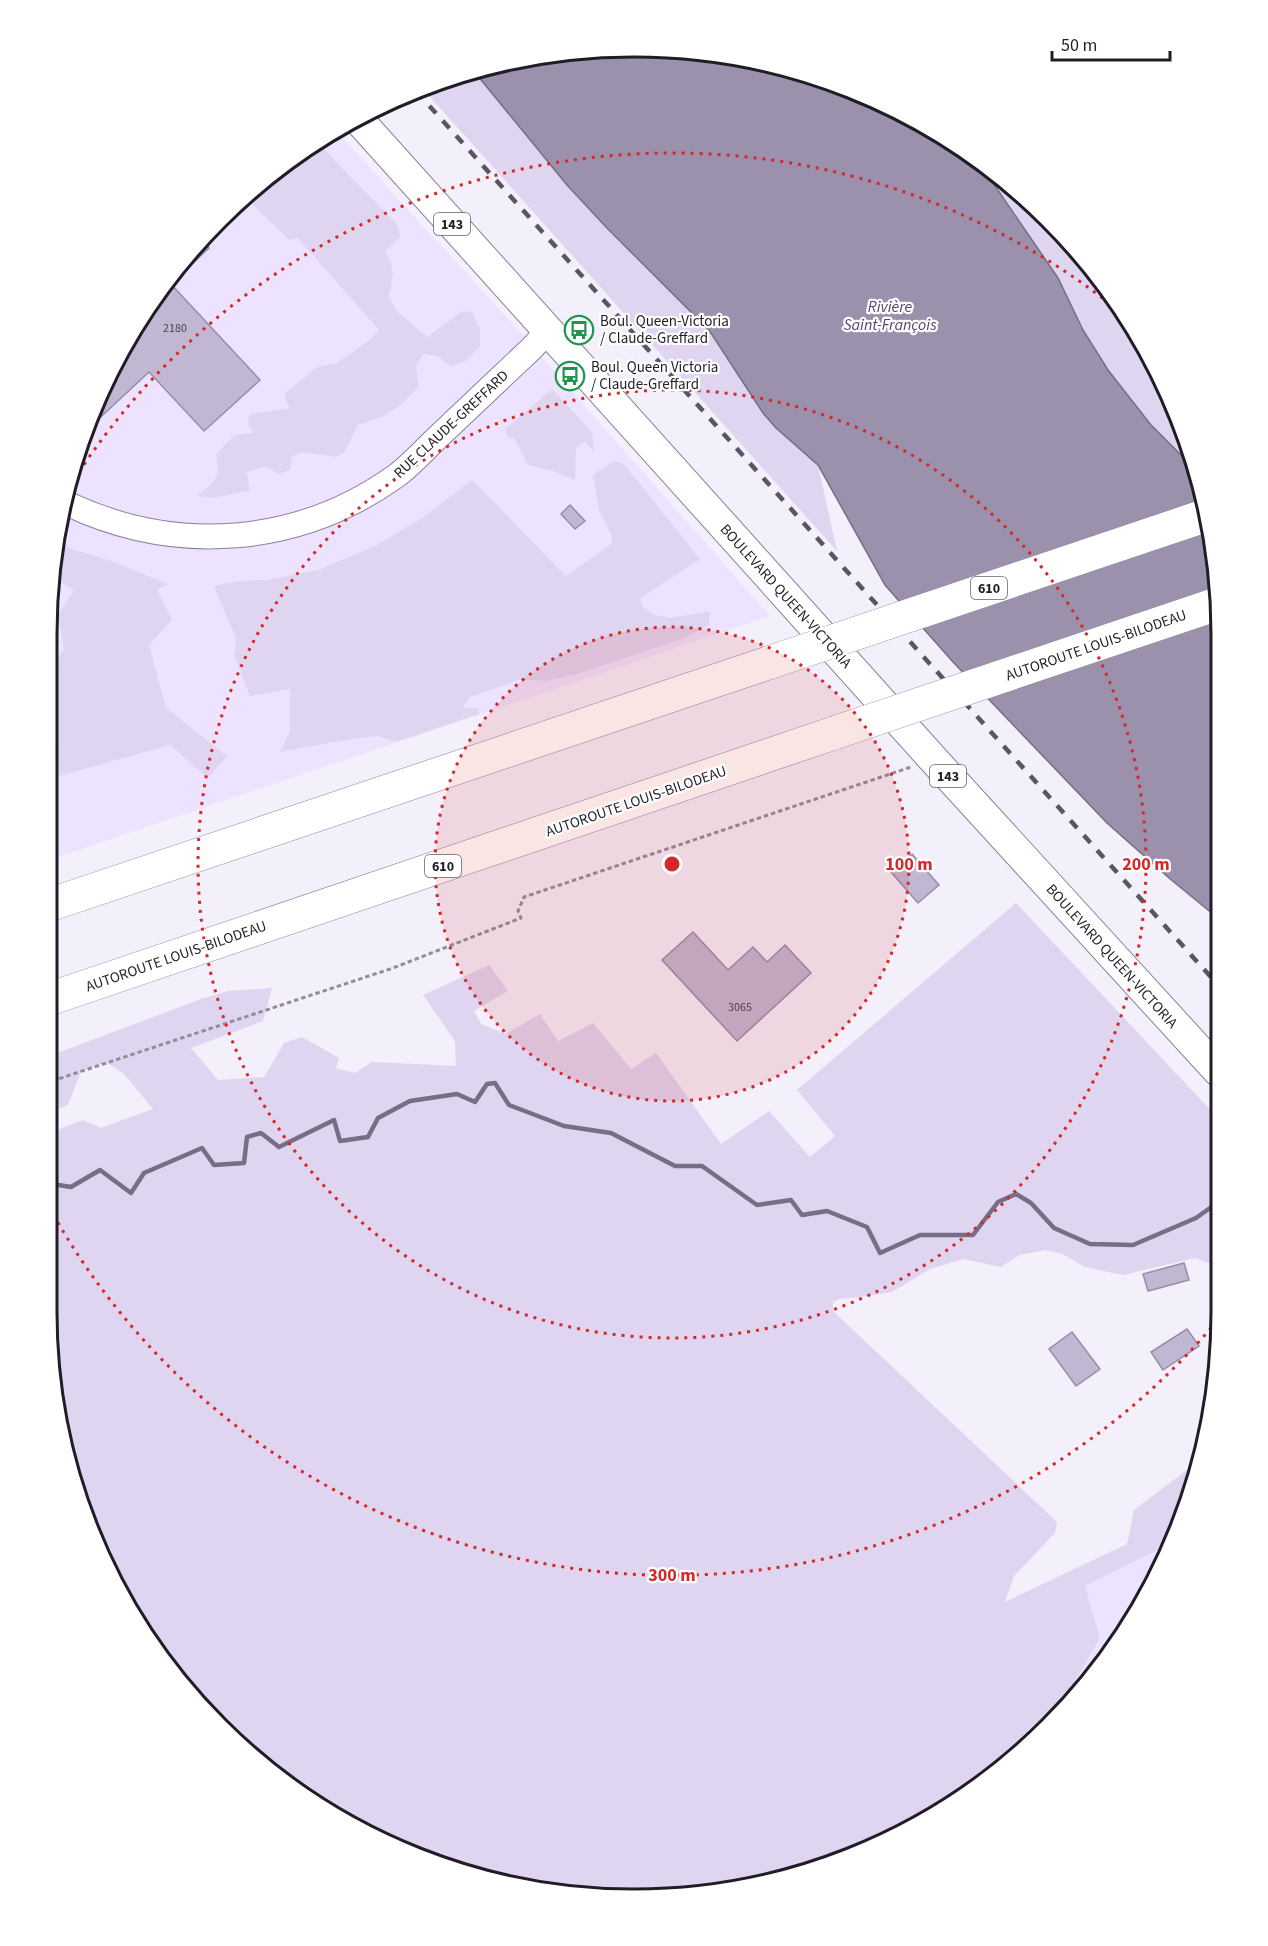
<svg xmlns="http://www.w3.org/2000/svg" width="1268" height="1946" font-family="'Source Sans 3',sans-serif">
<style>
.built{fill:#ede2ff}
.green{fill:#dfd5f1}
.water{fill:#9b91ac;stroke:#766e84;stroke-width:1.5}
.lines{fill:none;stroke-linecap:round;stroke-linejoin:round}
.stream{stroke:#766e84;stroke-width:4.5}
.building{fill:#c1b7d2;stroke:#968da7;stroke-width:1.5}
.minor-casing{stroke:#8a819a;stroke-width:26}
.major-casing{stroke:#8a819a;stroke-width:32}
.highway-casing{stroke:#8a819a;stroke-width:34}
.path{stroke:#928e99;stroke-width:3;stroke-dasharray:4.5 3;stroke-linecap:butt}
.minor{stroke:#fff;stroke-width:24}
.major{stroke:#fff;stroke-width:30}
.highway{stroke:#fff;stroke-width:33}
.rail{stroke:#595661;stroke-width:4.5;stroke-dasharray:10 10;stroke-linecap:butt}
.highway-bridge-casing{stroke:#8a819a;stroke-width:34;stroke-linecap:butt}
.highway-bridge{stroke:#fff;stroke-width:33}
.ring{fill:none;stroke:#d62828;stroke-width:3;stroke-dasharray:3 6}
.labels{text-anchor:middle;stroke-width:4.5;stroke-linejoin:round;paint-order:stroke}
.number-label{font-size:12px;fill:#484452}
.shield{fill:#fff;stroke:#636168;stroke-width:1.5}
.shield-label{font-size:14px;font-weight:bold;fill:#201d27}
.poi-label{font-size:15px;fill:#201d27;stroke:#fff;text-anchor:start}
.street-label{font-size:15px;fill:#201d27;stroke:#fff}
.water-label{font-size:16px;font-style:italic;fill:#55446e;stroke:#fff}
.rim{fill:none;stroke:#201d27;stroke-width:3}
.centre{fill:#d62828;stroke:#fff;stroke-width:3}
.ring-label{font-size:18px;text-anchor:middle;font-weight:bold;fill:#d62828;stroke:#fff;stroke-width:4.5;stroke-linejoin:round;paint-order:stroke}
</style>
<rect width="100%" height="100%" fill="#f3effb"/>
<!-- built -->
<path class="built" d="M336,131L510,321L770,616L52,859V557L107,374L192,247L245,197L289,240L298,237L379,329L372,338L337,363L317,367L289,408L250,414L254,433L220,470L214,481L198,496L250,489L247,472L291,458L301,452L336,457L343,454L358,425L382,417L401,405L419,387L416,366L423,354L437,356L462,311L427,337L397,311L389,297L393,275L391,262L385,252L397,224L317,142Z
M1174,1542L1080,1692L1071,1688L1100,1638L1085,1586Z"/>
<!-- green -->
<path class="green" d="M473,70L567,185L606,227L709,330L763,413L776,428L818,465L837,551L423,89Z
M317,142L397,224L400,237L385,252L391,262L393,275L389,297L397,311L427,337L462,311L472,312L480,329V346L466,361L451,366L437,356L423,354L416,366L419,387L401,405L382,417L358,425L344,453L336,457L301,452L291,458V469L279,474L265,467L247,472L250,490L213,498L197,496C216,480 221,479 216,454L235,435L253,433L248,423L250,414L289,408L284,394L317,367L337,363L372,338L379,330L298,238L289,240L245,197L276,168Z
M978,161L1021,192L1068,242L1125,328L1162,378L1197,471L1151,425L1108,370Z
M552,389L592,432L594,451L585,442L576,448L575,480L553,471L528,465L515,439L507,436L505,429Z
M614,461L624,464L700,559L641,598L642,606L654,615L671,618L710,611L709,625L682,639L577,674L547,681L521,679L470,697L463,708H478L479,714L396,742L378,736L351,739L280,752L290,731V689L250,696L234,655L236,639L214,586L238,581L267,580L318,570L377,545L422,518L472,480L566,576L611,544L612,536L599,510L593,475Z
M56,541L72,549L111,561L168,584L157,590L172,620L149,645L166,708L227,756L208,778L170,745L52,778V667L64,649L58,615L74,590L55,579L52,581V557Z
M1016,903L1218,1118L1217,1266L1195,1258L1123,1275L1085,1267L1063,1254L1046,1250L1019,1255L1001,1267L963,1259L930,1269L892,1292L868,1296L839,1299L833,1302V1311L1057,1522L1055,1533L1014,1576L1005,1602L1127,1544L1134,1510L1196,1463L1177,1537L1174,1542L1085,1586L1100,1638L1071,1688L1080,1692L1076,1699L960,1801L859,1855L786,1880L596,1898L445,1868L341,1821L276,1778L146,1639L78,1501L52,1389V1132L83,1120L101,1128L153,1109L124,1074L106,1062L81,1071L68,1105L52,1111V1055L201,999L228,991L272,988L263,1021L191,1048L218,1080L264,1077L284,1043L302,1037L339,1058L336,1068L355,1073L372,1062L456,1066L455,1041L423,995L489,965L508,991L474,1011L481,1024L506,1034L540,1014L558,1041L593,1023L631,1069L656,1053L721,1144L769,1111L810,1157L835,1136L797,1090Z"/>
<!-- water -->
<path class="water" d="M595,48L710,51L823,78L927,125L978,161L1058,278L1083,330L1108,370L1151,425L1197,471L1202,482L1220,596L1219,919L1169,878L1107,823L953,662L885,585L818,465L776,428L763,413L709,330L606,227L567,185L473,70L482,67Z"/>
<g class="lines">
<!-- stream -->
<path class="stream" d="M52,1184L71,1187L100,1170L131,1193L144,1173L202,1148L214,1165L244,1163L247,1137L261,1133L279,1147L334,1120L340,1141L368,1137L378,1118L410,1101L457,1094L475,1102L487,1084L495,1083L509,1105L564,1126L611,1133L675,1166H702L757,1205L791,1200L802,1215L827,1211L867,1227L880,1253L920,1235H973L998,1202L1016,1194L1031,1203L1054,1228L1090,1244L1133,1245L1196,1218L1217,1203"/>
</g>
<!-- building -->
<path class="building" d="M200,239L209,248L178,277L174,273L192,247Z
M169,282L260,380L204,431L149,372L92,425L107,374Z
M570,505L585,521L575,529L561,514Z
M912,854L939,885L918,903L891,872Z
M693,932L728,970L753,947L767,962L785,945L811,973L737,1041L662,960Z
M1184,1263L1189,1280L1148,1291L1143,1274Z
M1187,1329L1199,1346L1163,1370L1151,1352Z
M1072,1332L1100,1369L1076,1386L1049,1349Z"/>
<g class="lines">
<!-- minor casing -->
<g class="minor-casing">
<path id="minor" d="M68,504C176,555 298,546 396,476C411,465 425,449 439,436C470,407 501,377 532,348L548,331"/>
</g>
<!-- major casing -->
<g class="major-casing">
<path id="major" d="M357,118L933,759L1218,1071"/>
</g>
<!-- highway casing -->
<g class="highway-casing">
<path id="highway" d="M52,904L771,662
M52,998L834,733"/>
</g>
<!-- path -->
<path class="path" d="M52,1081L393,968L521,918L518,911L524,897L911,767"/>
<!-- minor -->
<use href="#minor" class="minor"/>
<!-- major -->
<use href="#major" class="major"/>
<!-- highway -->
<use href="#highway" class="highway"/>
<!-- rail -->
<path class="rail" d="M416,91L1218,985"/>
<!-- highway-bridge casing -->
<g class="highway-bridge-casing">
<path id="highway-bridge" d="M771,662L1207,515
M834,733L1220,603"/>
</g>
<!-- highway-bridge -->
<use href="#highway-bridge" class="highway-bridge"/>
</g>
<!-- distance rings -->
<circle cx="672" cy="864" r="237" fill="#d62828" fill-opacity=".12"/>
<g class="ring">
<circle cx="672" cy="864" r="237"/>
<circle cx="672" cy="864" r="474"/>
<path d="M1217 1321A711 711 0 0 1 53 1214M79 472A711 711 0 0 1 1124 315"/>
</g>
<!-- icons -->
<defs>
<g id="bus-ring" transform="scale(1.5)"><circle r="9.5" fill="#fff" stroke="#1f9550" stroke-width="1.5"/><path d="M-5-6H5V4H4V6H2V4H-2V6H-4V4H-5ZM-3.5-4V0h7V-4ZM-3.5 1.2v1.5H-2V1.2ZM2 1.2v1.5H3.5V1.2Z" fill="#1f9550"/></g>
</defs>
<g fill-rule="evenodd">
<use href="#bus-ring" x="579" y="330"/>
<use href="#bus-ring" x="570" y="376"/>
</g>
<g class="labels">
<!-- number labels -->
<g class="number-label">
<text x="175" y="332">2180</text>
<text x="740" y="1011">3065</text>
</g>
<!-- shield labels -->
<g class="shield">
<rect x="434" y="213" width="36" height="22" rx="4.5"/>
<rect x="971" y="577" width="36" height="22" rx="4.5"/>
<rect x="930" y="765" width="36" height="22" rx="4.5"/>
<rect x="425" y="855" width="36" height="22" rx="4.5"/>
</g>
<g class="shield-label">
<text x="452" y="229">143</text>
<text x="989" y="593">610</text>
<text x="948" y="781">143</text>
<text x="443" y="871">610</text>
</g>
<!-- poi labels -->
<g class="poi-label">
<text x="600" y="326">Boul. Queen-Victoria<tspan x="600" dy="17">/ Claude-Greffard</tspan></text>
<text x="591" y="372">Boul. Queen Victoria<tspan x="591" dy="17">/ Claude-Greffard</tspan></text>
</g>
<!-- street labels -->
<g class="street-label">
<text transform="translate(451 424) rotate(-43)" y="5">RUE CLAUDE-GREFFARD</text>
<text transform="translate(786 596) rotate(48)" y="5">BOULEVARD QUEEN-VICTORIA</text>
<text transform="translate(1096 645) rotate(-19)" y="5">AUTOROUTE LOUIS-BILODEAU</text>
<text transform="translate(636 801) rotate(-19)" y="5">AUTOROUTE LOUIS-BILODEAU</text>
<text transform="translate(176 956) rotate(-19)" y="5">AUTOROUTE LOUIS-BILODEAU</text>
<text transform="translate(1112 956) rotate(48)" y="5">BOULEVARD QUEEN-VICTORIA</text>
</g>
<!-- water labels -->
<g class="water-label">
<text x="890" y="312">Rivière<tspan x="890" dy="18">Saint-François</tspan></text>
</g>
</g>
<!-- crop -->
<path d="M0 0H1268V1946H0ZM634 57H634A577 577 0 0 1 1211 634V1312A577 577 0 0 1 634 1889H634A577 577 0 0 1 57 1312V634A577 577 0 0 1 634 57Z" fill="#fff" fill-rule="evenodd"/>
<path class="rim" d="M634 57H634A577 577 0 0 1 1211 634V1312A577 577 0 0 1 634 1889H634A577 577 0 0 1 57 1312V634A577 577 0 0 1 634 57Z"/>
<circle cx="672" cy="864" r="9" class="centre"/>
<g class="ring-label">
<text x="909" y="870">100 m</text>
<text x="1146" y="870">200 m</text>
<text x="672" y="1581">300 m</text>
</g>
<!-- scale -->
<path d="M1052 51v9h118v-9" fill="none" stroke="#201d27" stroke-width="3"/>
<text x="1061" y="51" font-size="18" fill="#201d27" stroke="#ffffff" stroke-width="4.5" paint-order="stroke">50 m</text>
</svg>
